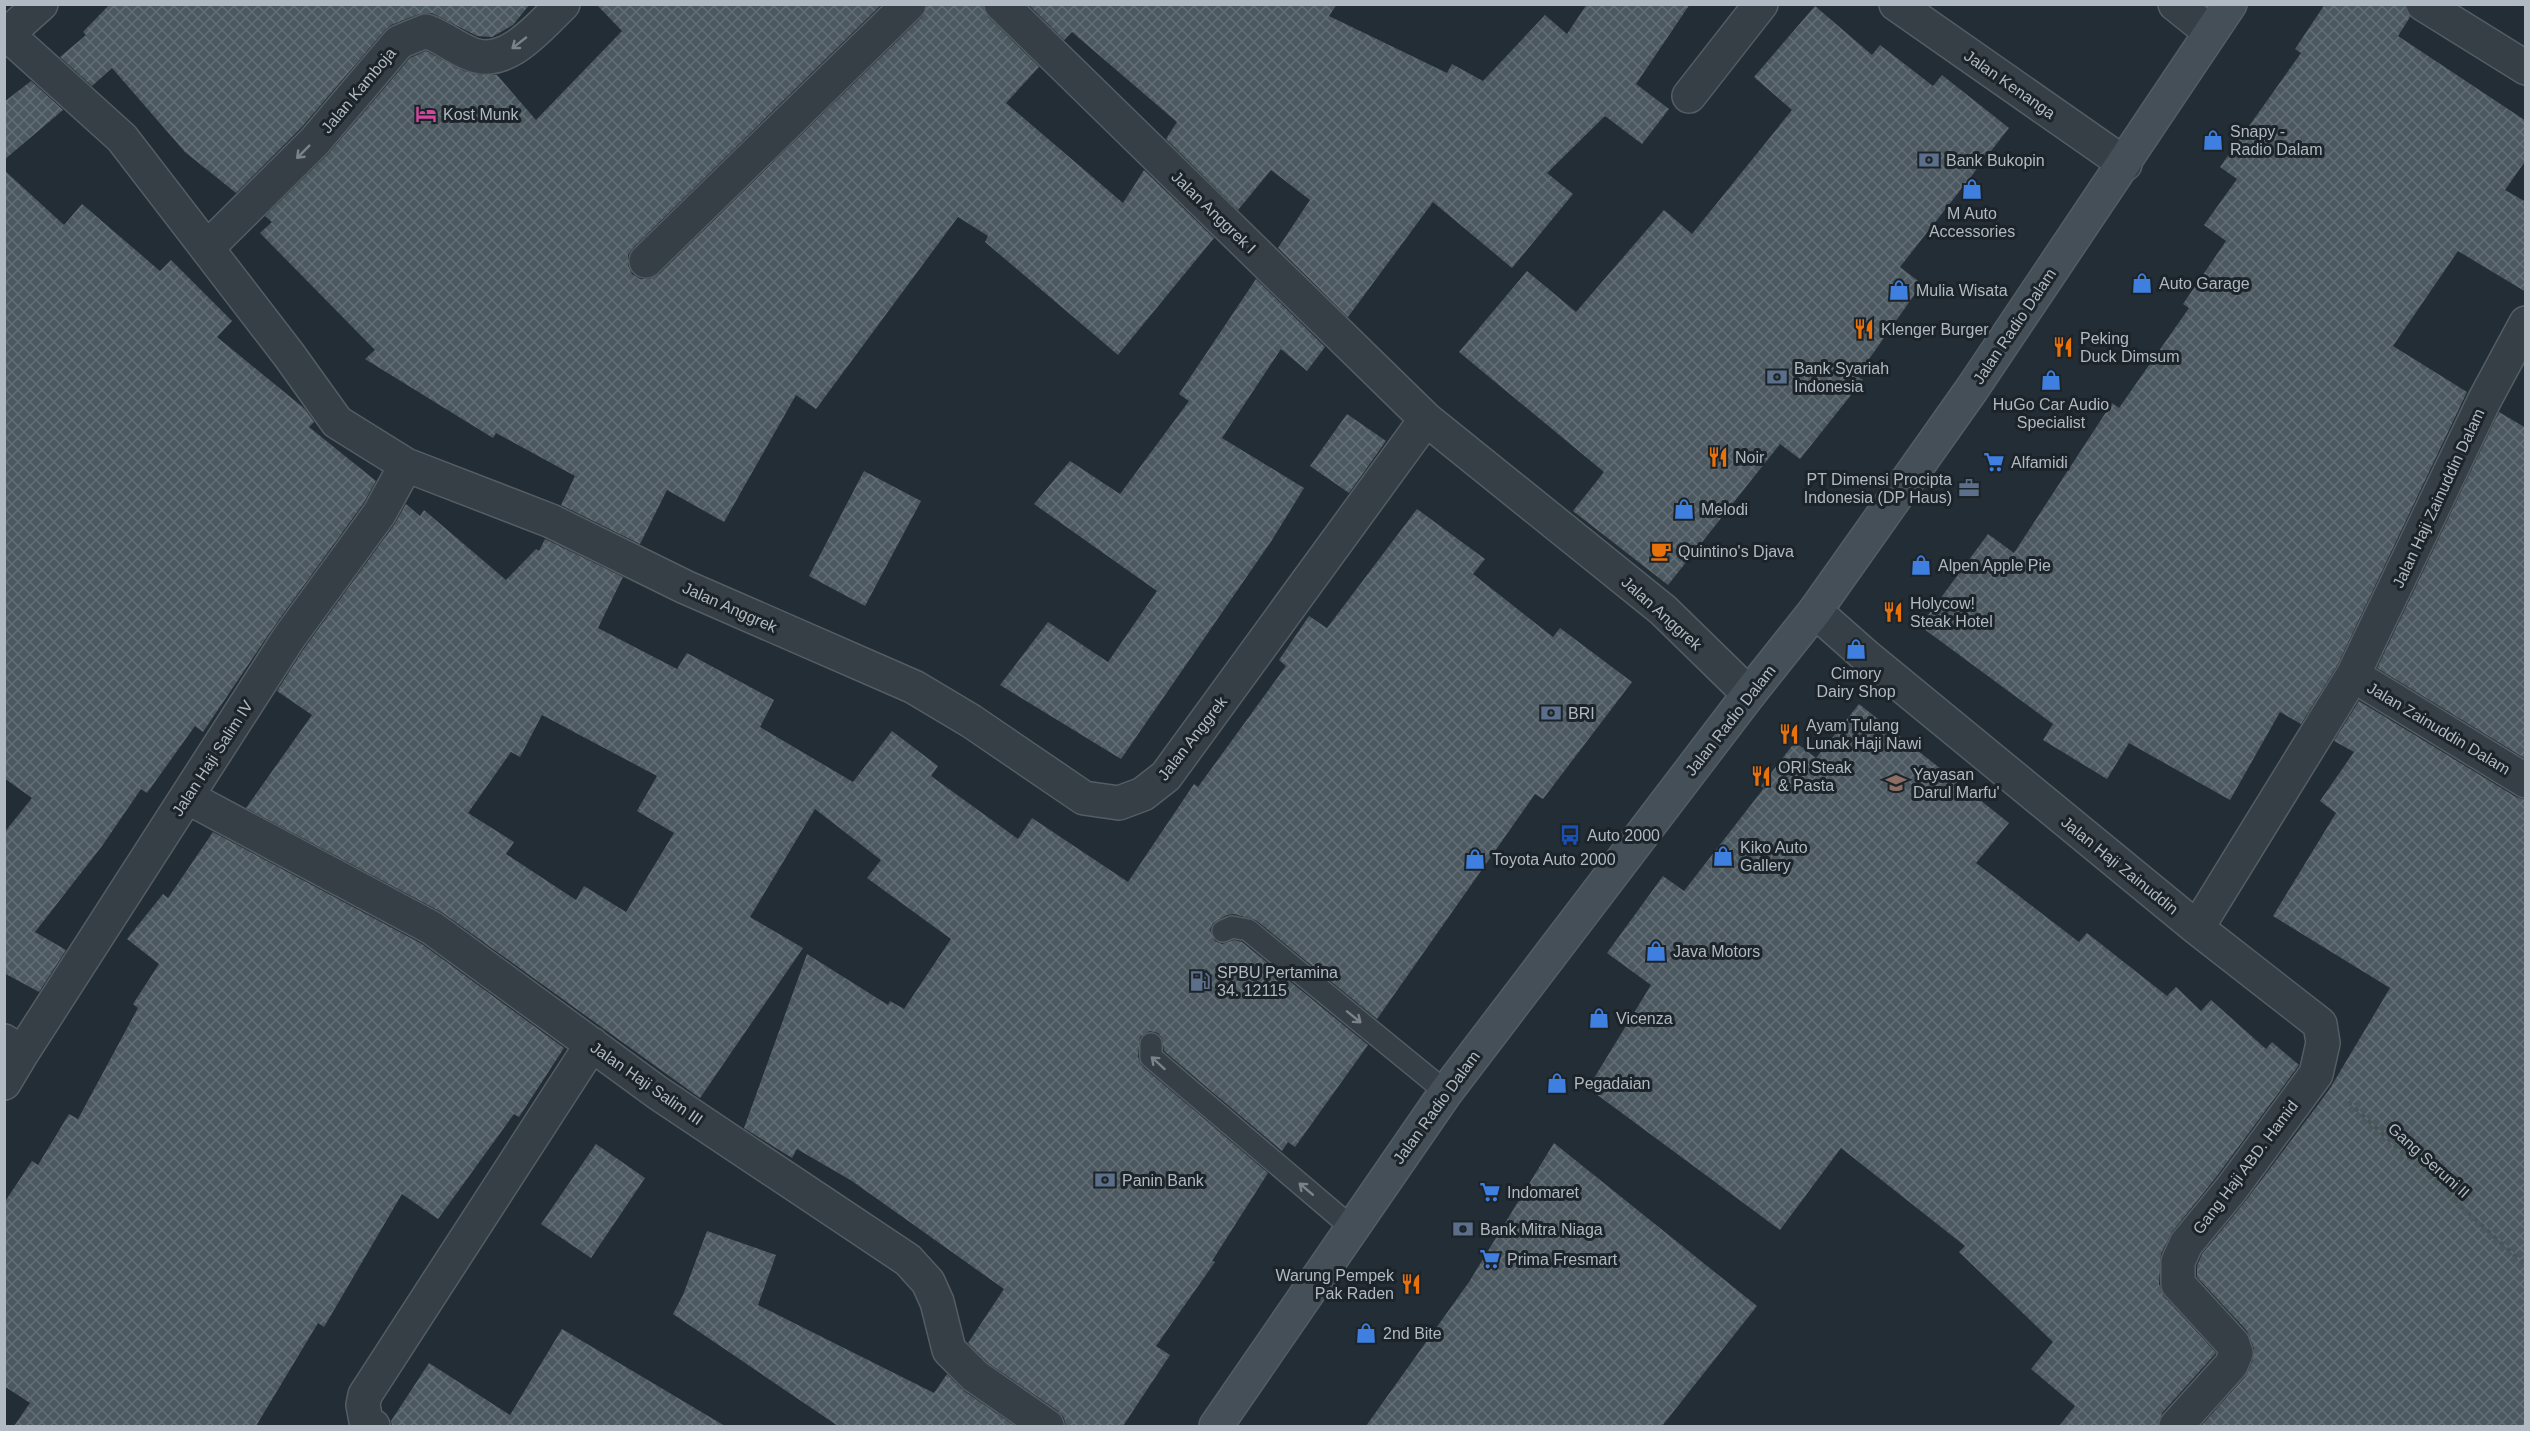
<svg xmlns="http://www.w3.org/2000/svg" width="2530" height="1431" font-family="Arial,sans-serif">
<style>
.building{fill:url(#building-cross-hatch);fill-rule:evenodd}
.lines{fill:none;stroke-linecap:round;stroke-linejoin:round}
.lane-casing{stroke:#545d63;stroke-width:24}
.street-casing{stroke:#545d63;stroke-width:36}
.secondary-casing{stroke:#545d63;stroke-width:36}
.path{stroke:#465756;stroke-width:4;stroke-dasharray:4.5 4.5;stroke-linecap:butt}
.lane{stroke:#363f46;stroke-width:21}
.street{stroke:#363f46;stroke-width:33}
.secondary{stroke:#454f58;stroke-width:33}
.oneway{stroke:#7a838a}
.labels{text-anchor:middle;stroke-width:6;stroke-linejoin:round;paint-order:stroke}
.street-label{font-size:16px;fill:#b1bac2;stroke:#1c242a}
.poi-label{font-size:16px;fill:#b1bac2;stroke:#1c242a;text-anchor:start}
</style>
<defs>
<pattern id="building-cross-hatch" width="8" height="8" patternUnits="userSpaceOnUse" patternTransform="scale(1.5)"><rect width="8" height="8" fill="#4c5860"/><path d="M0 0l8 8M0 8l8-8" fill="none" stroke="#636e75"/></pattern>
</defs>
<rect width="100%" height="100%" fill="#232d35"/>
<!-- building -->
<path class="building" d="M110,4H530L513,25L492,37L477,36L432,13L419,14L391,25L385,30L301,128L236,193L185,152L112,68L92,86L60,57L86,35L83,32Z
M596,4H882L633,248L628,255V265L632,274L640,279H650L659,274L922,17L927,4H983L988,17L1039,67L1006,103L1123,203L1144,170L1214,238L1118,355L985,242L988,236L958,217L816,409L796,395L724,522L667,490L640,544L561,505L575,476L496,433L493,438L365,359L375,350L260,233L272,222L265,216L329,153L410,58L426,51L464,71L480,75H497L536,120L622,31Z
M1028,4H1337L1329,16L1447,73L1452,64L1483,81L1545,15L1567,34L1587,4H1690L1636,84L1669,109L1642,144L1605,116L1547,173L1573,194L1512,268L1433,202L1348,317L1278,248L1310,200L1271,170L1238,210L1166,139L1177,122L1072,32L1064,40Z
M2325,4H2404L2410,17L2398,36L2526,121V160L2505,190L2526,202V292L2458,251L2393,346L2467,392L2337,666L2301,724L2280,712L2230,800L2129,743L2107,779L2043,740L2053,724L1920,626L1988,534L2014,553L2112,403L2119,408L2189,308L2183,304L2226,241L2204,225L2237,179L2220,167L2301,53L2295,49Z
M1815,6L1872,55L1880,45L1933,86L1942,75L2009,128L1900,267L1922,284L1857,376L1863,380L1800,459L1780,444L1668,585L1573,511L1604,472L1459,352L1527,271L1576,312L1664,210L1692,234L1792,110L1754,77Z
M31,81L63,110L4,160V102Z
M4,170L64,225L82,204L160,271L171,260L232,321L217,337L305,409L314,422L309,427L376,481L363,504L273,628L203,732L195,726L147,793L141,789L102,846L35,932L66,950L39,992L4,973V833L32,798L4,778Z
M1256,279L1325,347L1307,371L1281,349L1222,438L1304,488L1272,540L1121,759L1000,685L1048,622L1108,662L1157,591L1034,504L1070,461L1120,494L1189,401L1179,394Z
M2499,412L2526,428V759L2377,668Z
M1347,414L1386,441L1349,493L1310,466Z
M864,471L921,501L865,606L809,576Z
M406,504L420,516L424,510L506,580L536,549L539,551L545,539L623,577L598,628L677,669L687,653L774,700L760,727L853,782L892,731L938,766L931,776L1018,839L1032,818L1128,882L1194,784L1198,787L1286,666L1279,660L1309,616L1327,628L1417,509L1485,559L1473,574L1553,637L1560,628L1632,682L1543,799L1535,794L1377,1019L1256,920L1234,914L1227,915L1213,923L1210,930L1215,941L1222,944L1234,940L1242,942L1368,1045L1295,1147L1288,1142L1282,1151L1164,1051L1162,1038L1158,1033L1150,1031L1140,1037L1138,1057L1142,1066L1268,1173L1212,1261L1215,1262L1156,1346L1170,1355L1123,1426H1066L1064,1418L1058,1411L987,1362L968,1343L1004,1289L852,1181L797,1149L792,1158L744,1128L807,954L888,1005L890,1001L904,1009L951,939L867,878L881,860L815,809L750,917L803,948L700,1098L443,913L246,808L312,715L277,691L303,650L394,525ZM542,715L657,776L637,811L674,833L626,912L584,886L576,900L506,854L514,842L468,813L511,752L520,757Z
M2359,701L2516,797L2526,800V1426H2201L2245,1377L2253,1360L2254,1348L2247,1331L2197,1277V1266L2202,1254L2247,1199L2329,1090L2390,988L2273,916L2336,813L2320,801L2354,752L2334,741Z
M1859,704L2009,823L1976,863L2079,942L2087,933L2167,996L2176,987L2201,1011L2211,1000L2266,1049L2272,1042L2299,1065L2217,1176L2172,1232L2161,1254L2159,1284L2164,1296L2216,1353L2162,1413L2158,1426H2059L2075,1406L2031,1369L2053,1342L1959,1252L1965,1246L1841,1148L1780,1230L1588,1088L1651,985L1607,953L1663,876L1684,891L1764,788L1761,786L1795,742L1816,758Z
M213,832L422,944L564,1048L519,1117L514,1114L438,1219L402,1194L324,1327L318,1323L256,1426H14L30,1403L4,1386V1203L32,1161L38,1165L69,1114L78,1119L138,1008L133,1004L159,964L127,939L163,894L168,898Z
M1554,1143L1757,1306L1662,1426H1366L1469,1282Z
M596,1144L645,1178L591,1258L541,1224Z
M707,1231L776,1255L758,1305L934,1393L947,1374L964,1391L1015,1426H838L673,1314L683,1295Z
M562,1329L725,1426H392L391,1421L429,1363L510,1415Z"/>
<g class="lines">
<!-- lane casing -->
<g class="lane-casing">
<path id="lane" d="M1223,931L1232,927L1248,930L1446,1092
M1151,1044V1057L1351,1227"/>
</g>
<!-- street casing -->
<g class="street-casing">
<path id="street" d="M1001,4L1426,419L1663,610L1749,694
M1896,4L2125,164
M2175,4L2210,32
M2423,4L2526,68
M8,35L122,138L289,355L337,422L406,465L551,521L685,587L914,687L971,721L1084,798L1119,803L1143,794L1166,776L1426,419
M4,37L41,4
M1689,96L1761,4
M207,248L315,141L399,42L426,31C443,37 455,48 471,54C506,69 540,26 563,4
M646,261L909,4
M1815,611L1867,657L2197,928L2320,1024L2323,1043L2316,1074L2232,1188L2186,1244L2178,1262V1284L2233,1344L2236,1353L2231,1365L2176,1426
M2353,675L2526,781
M187,797L432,928L658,1093L908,1260L928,1282L937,1302L949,1350L975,1376L1047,1426
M2197,928L2353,675L2484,401L2526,323
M4,1041L22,1053L4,1083
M22,1053L288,639L379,514L406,465
M373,1426L366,1421L363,1405L365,1395L592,1044"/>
</g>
<!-- secondary casing -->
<g class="secondary-casing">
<path id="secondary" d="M1216,1426L1446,1092L1749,694L1815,611L1972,389L2230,4"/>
</g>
<!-- path -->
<path class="path" d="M2348,1102L2526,1266"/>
<!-- lane -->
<use href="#lane" class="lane"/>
<!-- street -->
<use href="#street" class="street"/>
<!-- secondary -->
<use href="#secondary" class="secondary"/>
</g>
<!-- one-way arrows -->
<defs><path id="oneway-shaft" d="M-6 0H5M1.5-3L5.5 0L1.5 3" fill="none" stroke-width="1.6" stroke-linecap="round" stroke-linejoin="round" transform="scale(1.5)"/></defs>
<g class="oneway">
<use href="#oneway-shaft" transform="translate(519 43) rotate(142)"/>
<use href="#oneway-shaft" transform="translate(303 152) rotate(135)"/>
<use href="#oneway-shaft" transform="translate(1354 1017) rotate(39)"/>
<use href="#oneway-shaft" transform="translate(1158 1063) rotate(-138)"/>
<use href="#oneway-shaft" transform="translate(1306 1189) rotate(-140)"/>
</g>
<!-- icons -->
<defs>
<g id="hotel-bare" transform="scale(1.62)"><path d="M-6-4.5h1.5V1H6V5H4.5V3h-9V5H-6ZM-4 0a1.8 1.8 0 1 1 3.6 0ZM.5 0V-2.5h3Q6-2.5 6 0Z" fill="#d1479c" stroke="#1c242a" stroke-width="2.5" paint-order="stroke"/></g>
<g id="shop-bare" transform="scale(1.62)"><path d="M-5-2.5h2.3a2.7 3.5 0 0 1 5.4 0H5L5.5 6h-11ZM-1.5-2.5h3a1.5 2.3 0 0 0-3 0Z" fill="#3f7fe0" stroke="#1c242a" stroke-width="2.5" paint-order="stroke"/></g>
<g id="bank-bare" transform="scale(1.62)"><path d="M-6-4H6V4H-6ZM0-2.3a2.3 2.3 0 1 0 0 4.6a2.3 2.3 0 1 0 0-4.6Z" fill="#5c6f8a" stroke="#1c242a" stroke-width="2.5" paint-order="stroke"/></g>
<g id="restaurant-bare" transform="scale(1.62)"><path d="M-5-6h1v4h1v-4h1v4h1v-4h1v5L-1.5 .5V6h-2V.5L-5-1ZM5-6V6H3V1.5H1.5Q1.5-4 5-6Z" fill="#e8710a" stroke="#1c242a" stroke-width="2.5" paint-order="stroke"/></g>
<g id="supermarket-bare" transform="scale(1.62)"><path d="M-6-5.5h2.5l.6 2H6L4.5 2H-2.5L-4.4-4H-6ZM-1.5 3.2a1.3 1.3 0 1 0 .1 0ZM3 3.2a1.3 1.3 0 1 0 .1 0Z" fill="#3f7fe0" stroke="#1c242a" stroke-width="2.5" paint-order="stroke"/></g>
<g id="office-bare" transform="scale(1.62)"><path d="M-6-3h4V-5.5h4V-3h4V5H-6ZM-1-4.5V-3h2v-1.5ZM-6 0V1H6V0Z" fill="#5c6f8a" stroke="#1c242a" stroke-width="2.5" paint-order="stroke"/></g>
<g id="cafe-bare" transform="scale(1.62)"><path d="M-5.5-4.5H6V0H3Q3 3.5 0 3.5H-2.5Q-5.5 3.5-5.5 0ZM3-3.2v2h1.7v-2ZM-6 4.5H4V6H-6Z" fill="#e8710a" stroke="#1c242a" stroke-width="2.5" paint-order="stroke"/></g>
<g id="school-bare" transform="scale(1.62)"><path d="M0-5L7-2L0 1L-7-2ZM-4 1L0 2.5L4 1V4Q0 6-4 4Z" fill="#8d6e63" stroke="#1c242a" stroke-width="2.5" paint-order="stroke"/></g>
<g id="bus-bare" transform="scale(1.62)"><path d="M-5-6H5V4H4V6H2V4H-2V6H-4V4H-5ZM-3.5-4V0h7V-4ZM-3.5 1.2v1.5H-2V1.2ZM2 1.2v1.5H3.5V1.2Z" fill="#1a4fb4" stroke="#1c242a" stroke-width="2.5" paint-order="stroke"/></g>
<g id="fuel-bare" transform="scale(1.62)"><path d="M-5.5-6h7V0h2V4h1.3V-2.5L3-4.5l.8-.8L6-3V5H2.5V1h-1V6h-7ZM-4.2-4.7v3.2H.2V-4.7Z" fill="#5c6f8a" stroke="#1c242a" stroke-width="2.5" paint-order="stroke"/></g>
</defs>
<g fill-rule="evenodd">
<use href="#hotel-bare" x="426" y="114"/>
<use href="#shop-bare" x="2213" y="140"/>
<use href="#bank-bare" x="1929" y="160"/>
<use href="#shop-bare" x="1972" y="189"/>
<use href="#shop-bare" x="2142" y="283"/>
<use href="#shop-bare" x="1899" y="290"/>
<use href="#restaurant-bare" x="1864" y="329"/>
<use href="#restaurant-bare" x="2063" y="347"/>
<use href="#bank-bare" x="1777" y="377"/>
<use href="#shop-bare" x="2051" y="380"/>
<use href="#restaurant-bare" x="1718" y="457"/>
<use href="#supermarket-bare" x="1994" y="462"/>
<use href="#office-bare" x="1969" y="488"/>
<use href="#shop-bare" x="1684" y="509"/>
<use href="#cafe-bare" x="1661" y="551"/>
<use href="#shop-bare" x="1921" y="565"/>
<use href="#restaurant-bare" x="1893" y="612"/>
<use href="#shop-bare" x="1856" y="649"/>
<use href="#bank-bare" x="1551" y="713"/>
<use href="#restaurant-bare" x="1789" y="734"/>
<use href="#restaurant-bare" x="1761" y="776"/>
<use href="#school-bare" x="1896" y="783"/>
<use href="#bus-bare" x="1570" y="835"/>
<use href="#shop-bare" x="1723" y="856"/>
<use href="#shop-bare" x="1475" y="859"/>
<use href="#shop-bare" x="1656" y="951"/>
<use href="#fuel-bare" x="1200" y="981"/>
<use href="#shop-bare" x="1599" y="1018"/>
<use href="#shop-bare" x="1557" y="1083"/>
<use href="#bank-bare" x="1105" y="1180"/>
<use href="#supermarket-bare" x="1490" y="1192"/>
<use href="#bank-bare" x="1463" y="1229"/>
<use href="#supermarket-bare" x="1490" y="1259"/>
<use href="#restaurant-bare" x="1411" y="1284"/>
<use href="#shop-bare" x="1366" y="1333"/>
</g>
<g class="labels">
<!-- street labels -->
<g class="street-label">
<text transform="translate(2010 84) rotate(35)" y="6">Jalan Kenanga</text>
<text transform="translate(358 90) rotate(-50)" y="6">Jalan Kamboja</text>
<text transform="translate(1214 212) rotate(44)" y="6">Jalan Anggrek I</text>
<text transform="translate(2014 326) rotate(-56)" y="6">Jalan Radio Dalam</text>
<text transform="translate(2438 498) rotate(-65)" y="6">Jalan Haji Zainuddin Dalam</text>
<text transform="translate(730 607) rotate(24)" y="6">Jalan Anggrek</text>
<text transform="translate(1662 613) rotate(42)" y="6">Jalan Anggrek</text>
<text transform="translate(1730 720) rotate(-52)" y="6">Jalan Radio Dalam</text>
<text transform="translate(2439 728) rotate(31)" y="6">Jalan Zainuddin Dalam</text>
<text transform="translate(1192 738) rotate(-52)" y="6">Jalan Anggrek</text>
<text transform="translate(212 758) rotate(-57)" y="6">Jalan Haji Salim IV</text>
<text transform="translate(2120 865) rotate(39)" y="6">Jalan Haji Zainuddin</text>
<text transform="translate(647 1083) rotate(35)" y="6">Jalan Haji Salim III</text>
<text transform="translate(1436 1107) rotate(-54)" y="6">Jalan Radio Dalam</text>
<text transform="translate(2429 1160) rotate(42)" y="6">Gang Seruni II</text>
<text transform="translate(2245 1167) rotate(-53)" y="6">Gang Haji ABD. Hamid</text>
</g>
<!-- poi labels -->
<g class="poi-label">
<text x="443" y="120">Kost Munk</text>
<text x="2230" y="137">Snapy -<tspan x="2230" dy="18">Radio Dalam</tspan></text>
<text x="1946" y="166">Bank Bukopin</text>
<text x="1972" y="219" text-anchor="middle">M Auto<tspan x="1972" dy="18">Accessories</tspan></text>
<text x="2159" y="289">Auto Garage</text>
<text x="1916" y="296">Mulia Wisata</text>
<text x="1881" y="335">Klenger Burger</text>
<text x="2080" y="344">Peking<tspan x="2080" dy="18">Duck Dimsum</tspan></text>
<text x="1794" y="374">Bank Syariah<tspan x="1794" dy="18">Indonesia</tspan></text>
<text x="2051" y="410" text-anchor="middle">HuGo Car Audio<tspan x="2051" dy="18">Specialist</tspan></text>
<text x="1735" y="463">Noir</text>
<text x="2011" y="468">Alfamidi</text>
<text x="1952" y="485" text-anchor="end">PT Dimensi Procipta<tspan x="1952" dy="18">Indonesia (DP Haus)</tspan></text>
<text x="1701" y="515">Melodi</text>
<text x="1678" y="557">Quintino's Djava</text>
<text x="1938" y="571">Alpen Apple Pie</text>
<text x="1910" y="609">Holycow!<tspan x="1910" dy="18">Steak Hotel</tspan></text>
<text x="1856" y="679" text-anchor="middle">Cimory<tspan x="1856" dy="18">Dairy Shop</tspan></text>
<text x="1568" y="719">BRI</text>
<text x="1806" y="731">Ayam Tulang<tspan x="1806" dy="18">Lunak Haji Nawi</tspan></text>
<text x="1778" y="773">ORI Steak<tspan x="1778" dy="18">&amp; Pasta</tspan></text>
<text x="1913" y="780">Yayasan<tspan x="1913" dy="18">Darul Marfu'</tspan></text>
<text x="1587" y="841">Auto 2000</text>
<text x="1740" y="853">Kiko Auto<tspan x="1740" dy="18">Gallery</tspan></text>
<text x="1492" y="865">Toyota Auto 2000</text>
<text x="1673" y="957">Java Motors</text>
<text x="1217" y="978">SPBU Pertamina<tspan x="1217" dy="18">34. 12115</tspan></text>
<text x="1616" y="1024">Vicenza</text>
<text x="1574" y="1089">Pegadaian</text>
<text x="1122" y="1186">Panin Bank</text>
<text x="1507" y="1198">Indomaret</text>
<text x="1480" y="1235">Bank Mitra Niaga</text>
<text x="1507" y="1265">Prima Fresmart</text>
<text x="1394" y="1281" text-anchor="end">Warung Pempek<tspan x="1394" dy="18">Pak Raden</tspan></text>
<text x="1383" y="1339">2nd Bite</text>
</g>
</g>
<!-- border -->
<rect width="2530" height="1431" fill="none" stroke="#b1bac2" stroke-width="12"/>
</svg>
